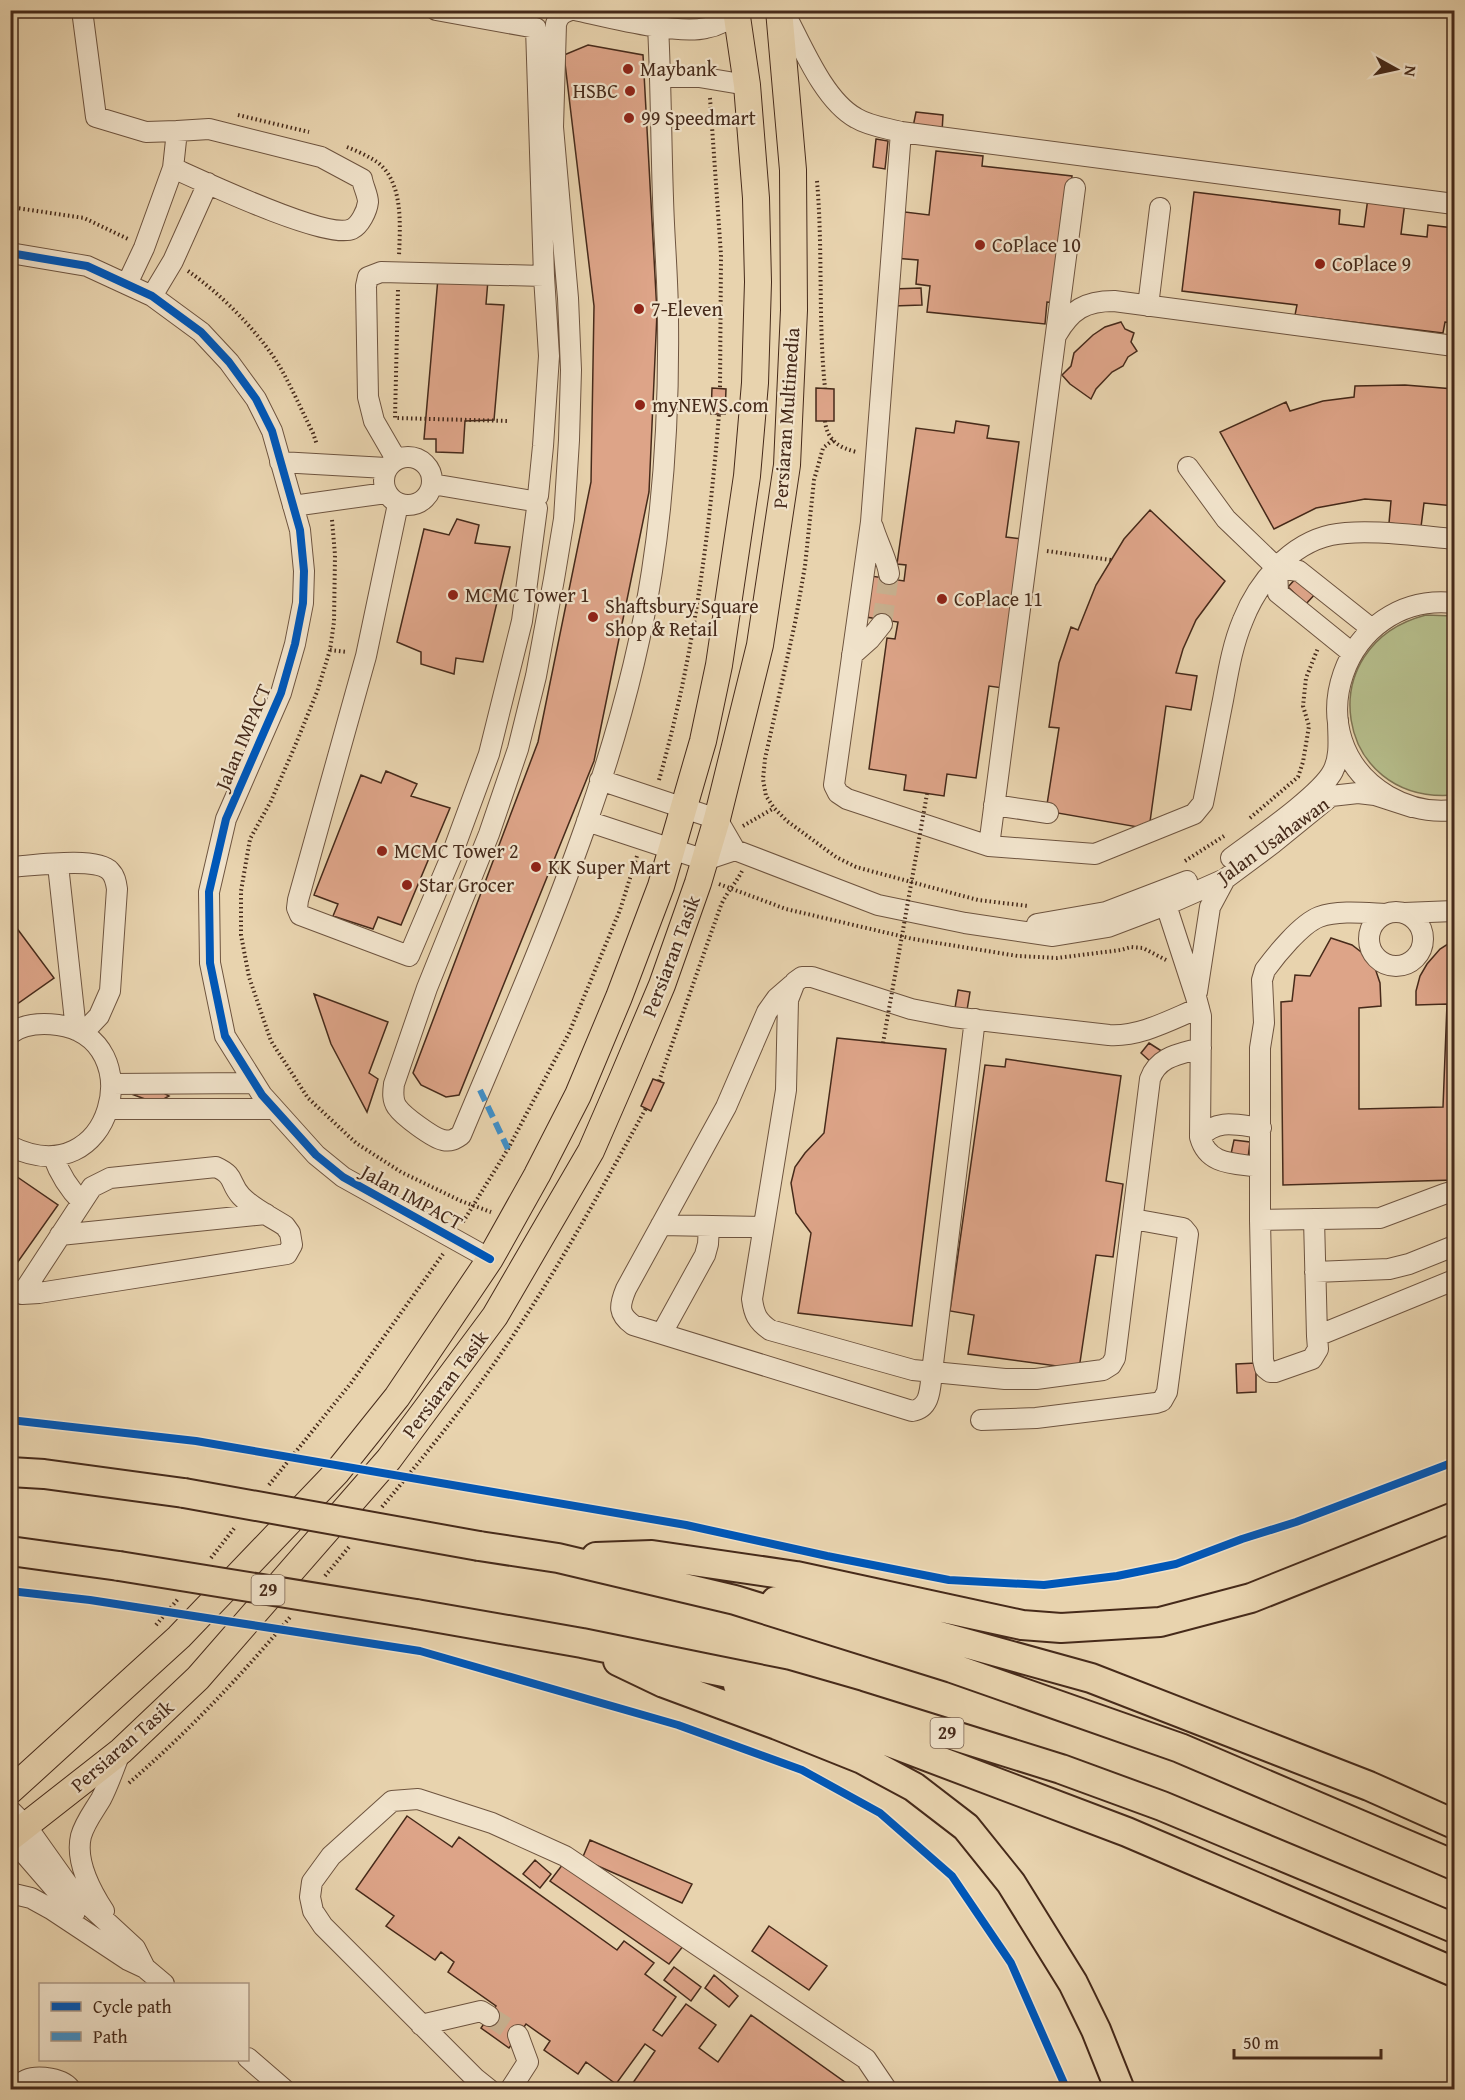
<svg xmlns="http://www.w3.org/2000/svg" width="1465" height="2100" font-family="'Gentium Book Plus',serif">
<style>
.green{fill:#b5bc8a;stroke:#7e7352;stroke-width:1.5}
.building{fill:#dda488;stroke:#462a1a;stroke-width:1.5}
.lines{fill:none;stroke-linecap:round;stroke-linejoin:round}
.minor-tunnel{stroke:#c8b190;stroke-width:20;stroke-dasharray:20 10;stroke-linecap:butt}
.minor-casing{stroke:#6e543f;stroke-width:22}
.major-casing{stroke:#462a1a;stroke-width:28}
.highway-casing{stroke:#462a1a;stroke-width:32}
.path{stroke:#462a1a;stroke-width:4;stroke-dasharray:1.5 3;stroke-linecap:butt}
.minor{stroke:#f0e2ca;stroke-width:20}
.major{stroke:#e8d3ae;stroke-width:26}
.highway{stroke:#e8d3ae;stroke-width:28}
.highway-bridge-casing{stroke:#462a1a;stroke-width:32;stroke-linecap:butt}
.path-bridge{stroke:#462a1a;stroke-width:4;stroke-dasharray:1.5 3;stroke-linecap:butt}
.highway-bridge{stroke:#e8d3ae;stroke-width:28}
.quiet{stroke:#4090c9;stroke-width:6;stroke-dasharray:12 6;stroke-linecap:butt}
.cycleway-casing{stroke:#f0e2ca;stroke-width:11}
.cycleway{stroke:#0057b8;stroke-width:8}
.poi-dot{fill:#8f2418;stroke:#f0e2ca;stroke-width:2}
.labels{text-anchor:middle;stroke-width:4.5;stroke-linejoin:round;paint-order:stroke}
.shield{fill:#f0e2ca;stroke:#79614f;stroke-width:1.5}
.shield-label{font-size:18px;font-weight:bold;fill:#462a1a}
.poi-label{font-size:20px;fill:#462a1a;stroke:#f0e2ca;text-anchor:start}
.street-label{font-size:20px;fill:#462a1a;stroke:#f0e2ca}
</style>
<rect width="100%" height="100%" fill="#e8d3ae"/>
<filter id="stains"><feTurbulence type="fractalNoise" baseFrequency=".00333" numOctaves="4"/><feColorMatrix values="0 0 0 0 .2 0 0 0 0 .09 0 0 0 0 .02 0 0 0 .5 -.17"/></filter>
<radialGradient id="worn" r=".72"><stop offset=".6" stop-color="#630" stop-opacity="0"/><stop offset="1" stop-color="#630" stop-opacity=".3"/></radialGradient>
<!-- green -->
<path class="green" d="M1426,615L1454,616V795C1334,805 1309,645 1426,615Z"/>
<!-- building -->
<path class="building" d="M588,45L643,55L657,313L649,492L594,761L459,1095L446,1097L421,1085L413,1073L538,742L591,482L594,306L564,55Z
M916,112L943,115L942,132L913,127Z
M876,139L888,141L885,169L873,167Z
M936,151L983,156L982,166L1072,176L1058,303L1047,302L1045,324L927,312L930,286L916,284L918,260L894,258L899,221L905,212L929,215Z
M1194,192L1340,210L1339,224L1364,227L1368,198L1405,202L1401,234L1427,237L1428,225L1454,228V323L1445,322L1443,333L1295,315L1297,305L1182,291Z
M438,278L488,280L486,304L504,305L494,420L465,421L463,453L436,452V439H424Z
M921,288L922,305L893,306L892,289Z
M1121,322L1125,329L1134,333L1131,342L1137,351L1128,357L1123,366L1112,372L1096,389L1091,399L1070,384L1062,375L1071,366L1074,353L1093,335L1105,327Z
M1405,385L1454,389V506L1424,503L1421,527L1389,523L1391,501L1365,499L1316,508L1274,529L1220,432L1286,402L1290,411L1323,401L1354,397L1355,386Z
M712,388L726,389L725,414H711Z
M816,388L834,389V421H816Z
M956,421L989,426L987,438L1019,442L1006,537L1023,539L1003,688L989,686L976,778L947,774L944,796L904,790L906,775L869,769L887,638L895,639L898,622L866,617L871,576L904,581L906,565L897,564L916,428L954,433Z
M1150,510L1225,581L1196,620L1183,649L1176,673L1197,676L1191,710L1166,706L1149,829L1046,811L1059,728L1049,727L1059,663L1071,627L1078,630L1096,585L1124,539Z
M457,519L479,525L475,543L510,547L483,662L456,658L454,674L421,664V652L397,642L424,529L449,535Z
M1297,577L1316,593L1306,604L1288,587Z
M386,771L417,784L411,796L450,808L401,925L378,917L373,929L333,916L338,904L314,895L361,775L381,783Z
M10,919L54,978L10,1009Z
M1331,938L1352,945L1365,955L1375,968L1380,983L1381,1006L1359,1008V1109L1443,1107L1447,1004L1416,1005V991L1420,976L1427,964L1440,949L1454,940V1180L1283,1185L1281,1002L1292,1001L1295,975L1310,976Z
M958,990L970,992L967,1010L955,1008Z
M314,994L388,1022L369,1073L378,1079L367,1112L331,1044Z
M837,1038L946,1049L912,1326L798,1313L811,1233L796,1213L791,1183L795,1167L805,1153L824,1133Z
M1149,1043L1163,1052L1152,1063L1141,1053Z
M1006,1059L1121,1076L1106,1181L1123,1184L1113,1257L1096,1255L1079,1369L968,1354L974,1315L950,1311L985,1065L1005,1067Z
M653,1079L664,1083L651,1111L641,1106Z
M145,1091L162,1092L169,1096L162,1100L145,1099L134,1095Z
M1234,1140L1250,1142L1248,1158L1231,1154Z
M10,1172L58,1205L10,1273Z
M1256,1363V1392L1237,1393L1236,1364Z
M407,1816L452,1847L459,1837L617,1950L624,1941L654,1963L645,1974L676,1997L653,2030L662,2036L686,2004L716,2025L699,2048L718,2062L751,2015L856,2090H628L655,2051L645,2044L616,2084L586,2062L578,2074L544,2050L550,2041L526,2024L509,2048L481,2028L496,2006L448,1972L454,1962L441,1952L435,1960L386,1926L394,1916L356,1889Z
M590,1840L692,1884L682,1903L582,1859Z
M535,1860L551,1874L540,1888L523,1874Z
M563,1864L684,1945L669,1964L550,1881Z
M769,1926L827,1966L809,1990L752,1951Z
M674,1967L701,1987L691,2001L664,1980Z
M714,1975L738,1996L729,2007L705,1988Z"/>
<g class="lines">
<!-- minor-tunnel -->
<path class="minor-tunnel" d="M882,624L889,574
M489,2016L518,2035"/>
<!-- minor casing -->
<g class="minor-casing">
<path id="minor" d="M82,10L96,117L146,132L177,131
M436,10L536,28L544,276L549,356L543,446L538,496
M571,10C562,13 559,15 556,24L553,127L568,298L571,370L569,440L564,519L554,579L536,676L518,749L489,834L427,988L394,1084C393,1092 392,1100 397,1107C403,1116 433,1138 443,1140C451,1142 455,1139 461,1135C537,953 622,768 652,571C665,487 669,403 668,319C668,279 664,238 663,198C661,141 661,83 658,26
M575,10C608,17 676,35 706,28C718,26 727,20 736,14
M783,10C801,43 823,100 856,118C869,126 886,128 901,132L1454,204
M660,77H699L747,85
M901,132L871,522L834,785L838,793L847,799L989,846L1095,854L1194,814L1203,803C1210,769 1216,735 1223,700C1228,673 1232,646 1243,620C1258,582 1290,544 1331,535C1364,528 1419,536 1454,539
M10,253L87,266L152,296L201,332L229,362L256,399L272,431L300,530L304,571L303,603L295,644L281,693L226,819L209,892L210,963L225,1036L262,1095L316,1155L343,1177L490,1259
M127,284L144,248L173,168L177,131L209,129L321,157L362,179C363,186 368,195 368,202C367,211 360,225 352,229C327,240 202,181 173,168
M152,296L173,261L208,183
M1148,306L1160,208
M1057,334C1071,310 1085,301 1114,301L1454,346
M384 481a24 24 0 1 1 48 0a24 24 0 1 1-48 0Z
M396,459L374,421L368,397L366,286L368,277L381,272L544,276
M280,462L386,468
M1188,467L1226,519L1277,568L1299,571L1372,629
M432,484L527,500
M398,504L366,656L298,900L297,908L300,915L409,956L451,857L489,754L522,621L537,508
M293,506L386,493
M873,527C877,541 888,562 889,574
M1277,568L1278,593L1352,653
M1454,603C1344,591 1291,739 1388,796C1409,808 1431,813 1454,810
M852,655L870,639L882,624
M600,780L717,819L735,850L878,905L965,923L1053,936L1108,927L1166,905L1225,879L1272,844L1331,796L1358,793L1375,795L1412,807
M994,805L1048,813
M587,821L705,860L735,850
M989,846L1075,188
M1231,858C1255,840 1321,795 1333,771C1341,755 1338,737 1338,720
M58,865L76,1030
M10,867C31,866 96,856 110,871C115,876 116,882 117,889L110,991L99,1016L83,1033
M1169,894L1166,905L1196,997L1201,1016L1200,1137C1208,1166 1235,1163 1260,1167
M1369 939a27 27 0 1 1 54 0a27 27 0 1 1-54 0Z
M1404,913L1454,911
M1385,914C1365,913 1338,910 1319,917C1301,924 1276,955 1265,970L1262,980L1264,1023L1260,1048V1220L1380,1218L1444,1194L1454,1191
M1037,924L1106,912L1187,881
M792,985L777,998L767,1012L726,1107L626,1289C619,1306 618,1314 633,1325L912,1411C931,1408 930,1388 932,1372L975,1019
M1197,992L1210,907L1225,879
M1199,1008C1170,1020 1140,1037 1109,1035L952,1017L911,1009L812,977H802L795,982L788,1000L786,1090L752,1299C754,1314 757,1321 770,1330L913,1370L1005,1379H1036L1103,1370L1111,1365L1115,1358L1150,1079C1158,1056 1180,1054 1201,1048
M10,1034C24,1023 42,1023 58,1025C151,1038 113,1197 10,1146
M111,1084L254,1083
M108,1109H274
M1200,1137C1218,1118 1237,1125 1261,1128
M53,1156C60,1175 68,1188 82,1202
M1314,1219L1317,1336
M1260,1220L1263,1360L1265,1368L1270,1372H1275L1312,1359L1318,1349L1317,1336L1454,1280
M661,1225L763,1227
M60,1235L266,1214
M1315,1272L1389,1269L1409,1264L1454,1246
M10,1289L22,1294L39,1293L287,1254L292,1245L290,1233L285,1226C271,1217 252,1208 241,1196C229,1183 236,1176 216,1167L110,1178L92,1187L22,1294
M662,1333L705,1255L708,1244L709,1226
M981,1420L1036,1418L1156,1403L1162,1401L1167,1392L1188,1234L1183,1228L1133,1219
M10,1810L27,1827L71,1889L135,1948L145,1968
M10,1837L75,1912
M10,1893L31,1898L51,1909L128,1960L145,1968L164,1984
M104,1911C91,1891 75,1861 81,1836C85,1822 94,1811 101,1799C109,1784 114,1767 121,1751
M421,2025L481,2011L489,2016
M248,2058L285,2090
M15,2090C18,2086 21,2082 26,2080C38,2075 64,2078 71,2090
M490,2090L475,2078L323,1926L313,1911L310,1897L312,1882L331,1856L392,1801L418,1799L492,1823L565,1856L866,2059L887,2090
M510,2090L528,2062L518,2035"/>
</g>
<!-- major casing -->
<g class="major-casing">
<path id="major" d="M10,1791L179,1637L337,1472L397,1397L490,1259L537,1175L578,1095L619,997L661,886L703,741L719,665L747,476L755,383L758,282L756,198L747,85L736,10
M10,1838L121,1751L198,1678L389,1459L495,1316L591,1151L621,1082L662,985L698,883L717,819L760,645L787,465L794,310L793,170L779,10"/>
</g>
<!-- highway casing -->
<g class="highway-casing">
<path id="highway" d="M10,1472L44,1474L184,1493
M479,1546L558,1558L735,1600L952,1668L1180,1748L1454,1865
M10,1551L119,1566
M596,1557L652,1555L796,1576L1022,1625L1061,1628L1160,1622L1251,1598L1454,1517
M776,1601L801,1602L853,1612L1091,1678L1369,1786L1454,1824
M416,1614L582,1643L704,1668L783,1684L856,1705L1061,1769L1162,1806L1454,1928
M618,1661L664,1683L777,1725L862,1759L914,1787L966,1827L1011,1883L1073,1983L1096,2030L1120,2090
M738,1685L777,1705L868,1734L1127,1832L1454,1972"/>
</g>
<!-- path -->
<path class="path" d="M710,98L721,255L720,389
M238,115L309,132
M347,147C357,151 368,156 377,162C404,182 400,226 399,256
M817,181C823,250 818,320 825,388
M10,207L84,218L128,239
M188,271C221,294 259,332 280,367C292,388 302,411 313,433L317,445
M398,290L395,418L508,421
M825,421C827,440 839,448 857,452
M833,440L823,448L814,480L805,566L795,623L765,759L763,779L766,796L774,808L787,821L836,857L856,867L978,900L1028,906
M332,520L335,555L334,622L330,650L317,692L295,746L271,801L250,839L241,891V935L249,977L271,1041L308,1098L356,1143L401,1172L461,1201L491,1212
M1047,551L1111,560
M330,650L347,652
M659,780C693,661 709,537 719,414
M1250,818L1298,777L1303,762L1309,726L1303,706L1306,678L1318,648
M743,826L774,808
M1185,861L1224,836
M719,884L786,909L913,939L1018,956L1057,958L1121,950L1131,947L1143,948L1166,960
M659,1081L721,905C727,892 736,883 742,871
M463,1222L508,1149L569,1033L620,910L637,856
M269,1485L351,1383L443,1254
M382,1507C431,1448 479,1389 520,1325C566,1255 606,1181 646,1108
M211,1558L236,1526
M325,1576L349,1547
M156,1625L178,1599
M129,1783C188,1732 241,1676 291,1616"/>
<!-- minor -->
<use href="#minor" class="minor"/>
<!-- major -->
<use href="#major" class="major"/>
<!-- highway -->
<use href="#highway" class="highway"/>
<!-- highway-bridge casing -->
<g class="highway-bridge-casing">
<path id="highway-bridge" d="M184,1493L479,1546
M119,1566L416,1614"/>
</g>
<!-- path-bridge -->
<path class="path-bridge" d="M883,1043L927,794"/>
<!-- highway-bridge -->
<use href="#highway-bridge" class="highway-bridge"/>
<!-- quiet -->
<path class="quiet" d="M480,1090L508,1149"/>
<!-- cycleway casing -->
<g class="cycleway-casing">
<path id="cycleway" d="M10,253L87,266L152,296L201,332L229,362L256,399L272,431L300,530L304,571L303,603L295,644L281,693L226,819L209,892L210,963L225,1036L262,1095L316,1155L343,1177L490,1259
M10,1420L196,1441L686,1525L827,1556L949,1580L1044,1585L1117,1576L1176,1564L1242,1539L1296,1522L1454,1462
M10,1591L90,1600L420,1651L678,1725L802,1770L880,1813L952,1876L1011,1963L1067,2090"/>
</g>
<!-- cycleway -->
<use href="#cycleway" class="cycleway"/>
</g>
<!-- markers -->
<g class="poi-dot">
<circle cx="628" cy="69" r="6"/>
<circle cx="630" cy="91" r="6"/>
<circle cx="629" cy="118" r="6"/>
<circle cx="980" cy="245" r="6"/>
<circle cx="1320" cy="264" r="6"/>
<circle cx="639" cy="309" r="6"/>
<circle cx="640" cy="405" r="6"/>
<circle cx="453" cy="595" r="6"/>
<circle cx="942" cy="599" r="6"/>
<circle cx="593" cy="617" r="6"/>
<circle cx="382" cy="851" r="6"/>
<circle cx="536" cy="867" r="6"/>
<circle cx="407" cy="885" r="6"/>
</g>
<g class="labels">
<!-- shield labels -->
<g class="shield">
<rect x="251.5" y="1575" width="33" height="30" rx="4.5"/>
<rect x="930.5" y="1718" width="33" height="30" rx="4.5"/>
</g>
<g class="shield-label">
<text x="268" y="1596">29</text>
<text x="947" y="1739">29</text>
</g>
<!-- poi labels -->
<g class="poi-label">
<text x="640" y="76">Maybank</text>
<text x="618" y="98" text-anchor="end">HSBC</text>
<text x="641" y="125">99 Speedmart</text>
<text x="992" y="252">CoPlace 10</text>
<text x="1332" y="271">CoPlace 9</text>
<text x="651" y="316">7-Eleven</text>
<text x="652" y="412">myNEWS.com</text>
<text x="465" y="602">MCMC Tower 1</text>
<text x="954" y="606">CoPlace 11</text>
<text x="605" y="613">Shaftsbury Square<tspan x="605" dy="23">Shop &amp; Retail</tspan></text>
<text x="394" y="858">MCMC Tower 2</text>
<text x="548" y="874">KK Super Mart</text>
<text x="419" y="892">Star Grocer</text>
</g>
<!-- street labels -->
<g class="street-label">
<text transform="translate(786 418) rotate(-86)" y="7">Persiaran Multimedia</text>
<text transform="translate(243 737) rotate(-67)" y="7">Jalan IMPACT</text>
<text transform="translate(1273 840) rotate(-36)" y="7">Jalan Usahawan</text>
<text transform="translate(671 956) rotate(-69)" y="7">Persiaran Tasik</text>
<text transform="translate(412 1197) rotate(29)" y="7">Jalan IMPACT</text>
<text transform="translate(445 1384) rotate(-53)" y="7">Persiaran Tasik</text>
<text transform="translate(122 1746) rotate(-41)" y="7">Persiaran Tasik</text>
</g>
</g>
<!-- margin -->
<rect width="1465" height="2100" fill="none" stroke="#e8d3ae" stroke-width="36"/>
<rect x="12" y="12" width="1441" height="2076" fill="none" stroke="#462a1a" stroke-width="3"/>
<rect x="18" y="18" width="1429" height="2064" fill="none" stroke="#462a1a" stroke-width="1.5"/>
<!-- legend -->
<rect x="39" y="1983" width="210" height="78" fill="#f0e2ca" stroke="#ac9884" stroke-width="1.5"/>
<rect x="51" y="2002" width="30" height="9" fill="#0057b8" stroke="#ac9884" stroke-width="1.5"/>
<text x="93" y="2013" font-size="18" fill="#462a1a">Cycle path</text>
<rect x="51" y="2032" width="30" height="9" fill="#4090c9" stroke="#ac9884" stroke-width="1.5"/>
<text x="93" y="2043" font-size="18" fill="#462a1a">Path</text>
<!-- north arrow -->
<g transform="translate(1396 69) rotate(98)" stroke="#f0e2ca" stroke-width="4.5" paint-order="stroke">
<path d="M0-4.5L10 22L0 15L-10 22Z" fill="#462a1a"/>
<text y="-9" font-size="16" font-weight="bold" text-anchor="middle" fill="#462a1a">N</text>
</g>
<!-- scale -->
<path d="M1234 2049v9h147v-9" fill="none" stroke="#462a1a" stroke-width="3"/>
<text x="1243" y="2049" font-size="18" fill="#462a1a" stroke="#f0e2ca" stroke-width="4.5" paint-order="stroke">50 m</text>
<rect width="100%" height="100%" filter="url(#stains)"/>
<rect width="100%" height="100%" fill="url(#worn)"/>
</svg>
